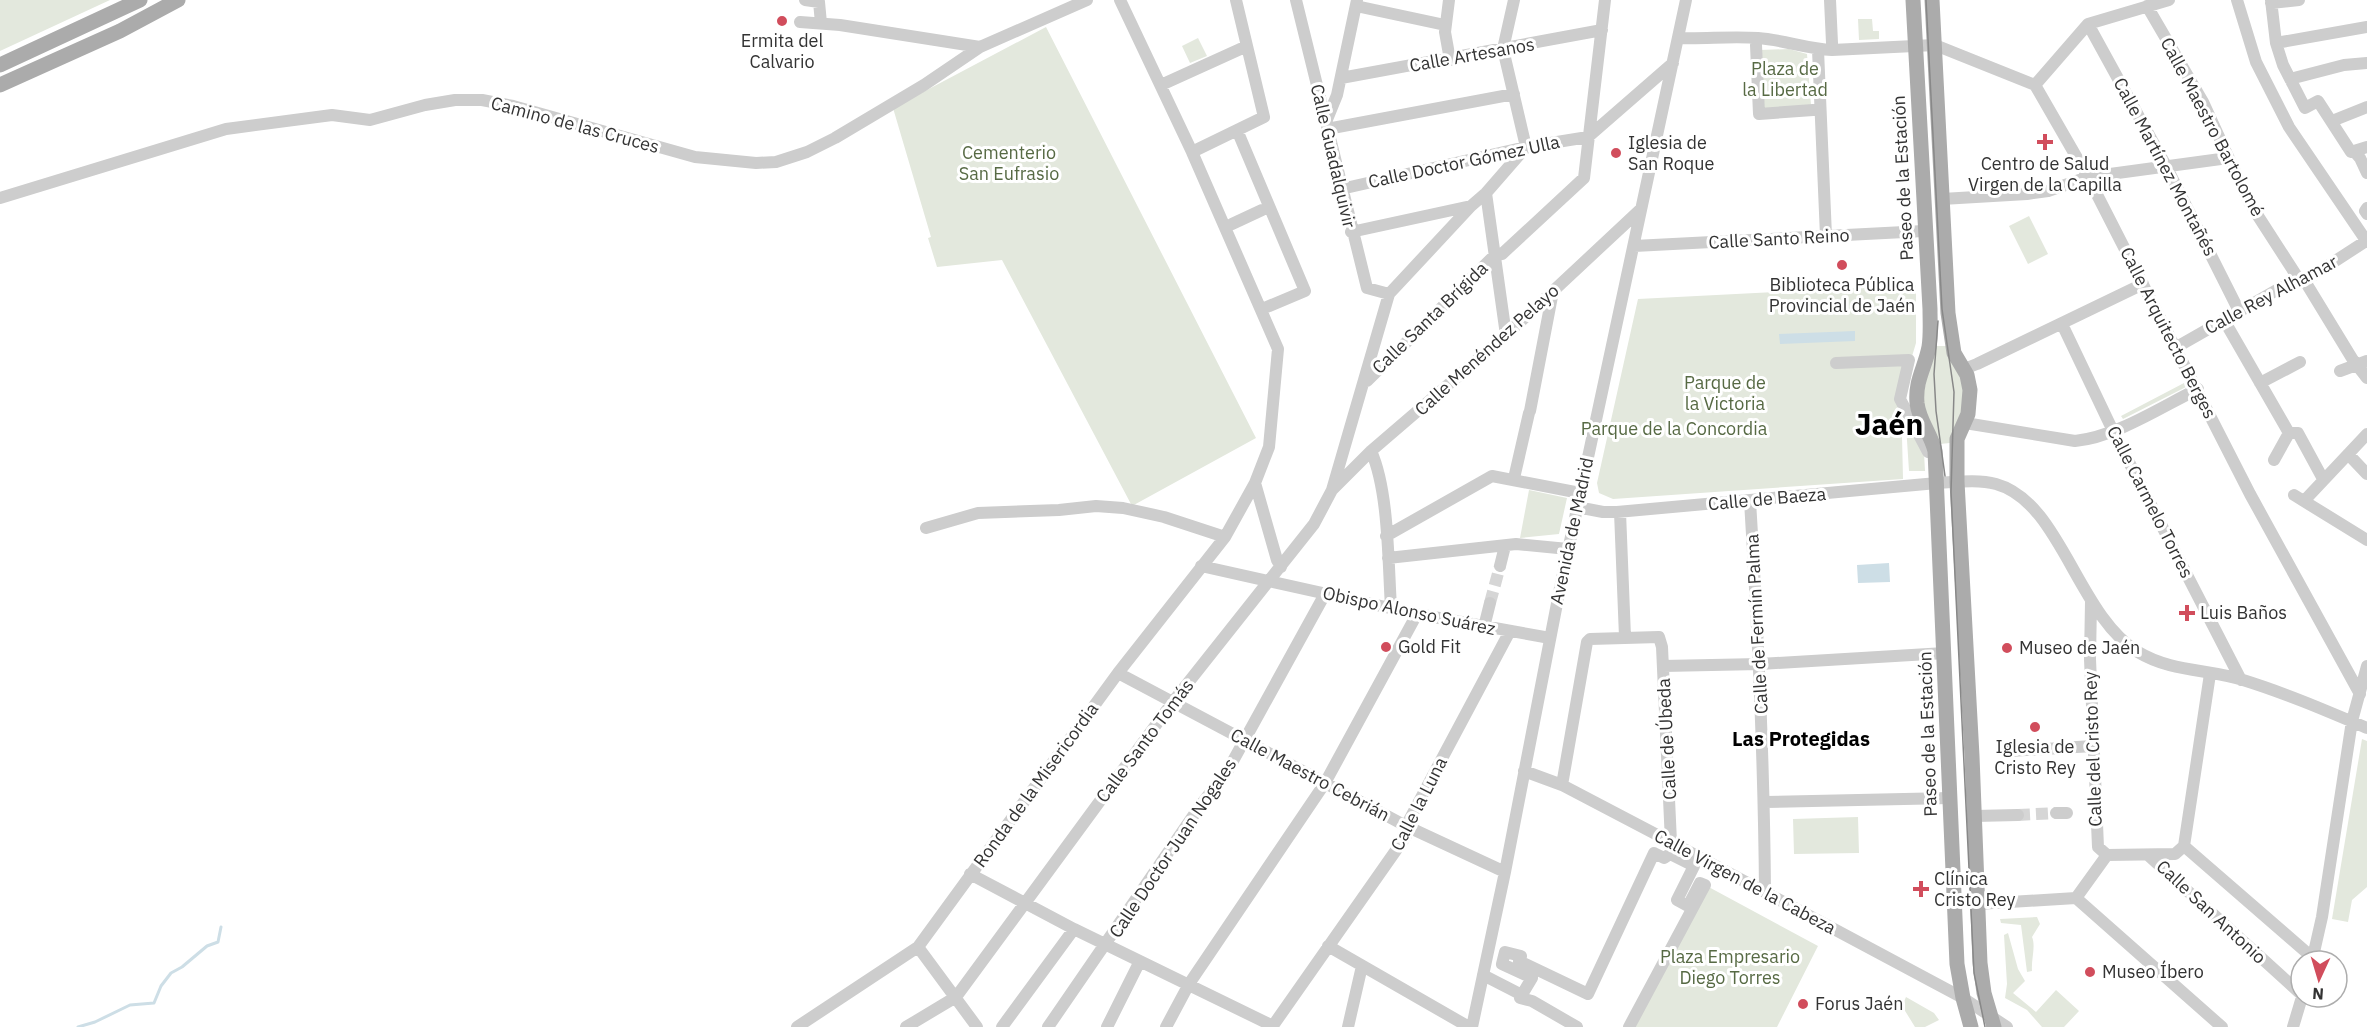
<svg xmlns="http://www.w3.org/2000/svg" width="2367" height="1027" font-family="'IBM Plex Sans',sans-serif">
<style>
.green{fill:#e3e8dd}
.water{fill:#cddee6}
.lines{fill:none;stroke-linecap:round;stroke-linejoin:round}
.stream{stroke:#cddee6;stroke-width:3}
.minor-tunnel{stroke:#d6d6d6;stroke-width:12;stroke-dasharray:12 6;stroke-linecap:butt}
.minor{stroke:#cdcdcd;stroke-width:12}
.major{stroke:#ababab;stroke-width:15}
.tram{stroke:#888;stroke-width:1.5}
.poi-dot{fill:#d14d5c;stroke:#fff;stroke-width:2}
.labels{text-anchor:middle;stroke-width:6;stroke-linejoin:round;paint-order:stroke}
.poi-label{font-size:18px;fill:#333;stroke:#fff;text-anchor:start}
.street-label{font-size:18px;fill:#333;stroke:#fff}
.park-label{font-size:18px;fill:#576a44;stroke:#fff}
.neighbourhood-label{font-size:20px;font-weight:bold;fill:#000;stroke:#fff}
.town-label{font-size:30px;font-weight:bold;fill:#000;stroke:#fff}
</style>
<rect width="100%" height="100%" fill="#fff"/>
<!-- green -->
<path class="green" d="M0,0H110L0,51Z
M1858,19H1872L1873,31H1879V39L1859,40Z
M1046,27L1256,438L1132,506L1002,260L937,267L928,238L931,237L893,108Z
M1198,38L1207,56L1190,63L1182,46Z
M1789,49L1807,54L1811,105L1764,109L1760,50Z
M2029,216L2048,254L2028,264L2009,226Z
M1916,285V343L1901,393L1903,479L1613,499L1599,493L1597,483L1638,299Z
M1933,346H1947L1961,371L1965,404L1950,443L1940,444L1921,406Z
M2184,383L2186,387L2123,419L2121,416Z
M1906,425L1924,453L1925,471H1909Z
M1529,490L1567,498L1559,534L1520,538Z
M2362,739L2367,741V887L2352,900L2348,922L2332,919Z
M1858,817L1859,853L1794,854L1793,819Z
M1705,885L1818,946L1777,1027H1629Z
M2037,917L2040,924L2032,937C2036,946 2031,960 2032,971L2027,972L2021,925L2001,923L2000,919Z
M2008,933L2018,969L2025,981L2013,993L2036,1012L2056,990L2079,1011L2064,1027H2042L2027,1010L2005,998L2007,984L2004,935Z
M1906,997L1934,1013L1939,1020L1925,1027H1915L1902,1006Z"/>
<!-- water -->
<path class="water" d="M1855,331V341L1780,344L1779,334Z
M1889,563L1890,582L1858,583L1857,565Z"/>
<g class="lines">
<!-- stream -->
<path class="stream" d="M78,1027L95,1022L130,1005L154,1003L161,986L171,973L182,967L207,946L218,942L221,927"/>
<!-- minor-tunnel -->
<path class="minor-tunnel" d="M1490,603L1500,566
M2018,815L2056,813"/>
<!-- minor -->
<path class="minor" d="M805,0L819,2L821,23
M1296,0L1367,288L1389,294
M1449,0L1445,32L1450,60
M1830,0L1832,43
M2237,0L2256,62L2289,127L2367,242
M2271,0L2276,43L2283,65L2305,108L2318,101L2351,152L2354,151
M2271,3L2299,0
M1356,6L1445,25
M2147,6L2203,102L2249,202L2298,278
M800,22L840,25L980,47
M2088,24L2166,166L2239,311
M1678,38C1705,39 1732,36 1758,38C1784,40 1808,49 1832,50L1935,45L2035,85L2088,177L2250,494L2360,694
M2276,43L2367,27
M1756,45L1759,114L1813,110
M1818,50L1826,236
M1341,78L1602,30
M2290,79L2344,65L2367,63
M1161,85L1247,46
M2035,85L2088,24L2169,0
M2332,121L2367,107
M1326,122L1337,95L1357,0
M1327,129L1514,94
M1237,130L1305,291L1262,309
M1588,137L1673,63
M2367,147L2354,151L2360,158L2367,173
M1192,152L1264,117L1236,0
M1341,189L1526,147L1588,137
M1486,193L1506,335
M0,198L226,129L332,115L370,120L425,105L455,100H482L513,106L695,157L756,163L776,162L807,152L835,138L924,85L980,47L1087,0
M1942,199L2027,194L2048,191L2088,177L2228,158
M2367,208L2365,211L2367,214
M1232,224L1262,210
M1351,232L1471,206
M1634,246L1924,231
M2303,278L2353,360L2367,378
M2224,320L2289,433H2298L2323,479
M2062,324L2113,431L2241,680
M2175,348L2298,278H2309L2366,241
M1836,363L1909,360L1900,399L1928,452
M1964,369L1977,364L2143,284
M2340,371L2367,361
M1367,381L1495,255L1502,254L1584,178L1605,0
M2260,383L2300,362
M1530,411L1553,291
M1965,423L2075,441C2116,437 2161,407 2198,389
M1371,451C1389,491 1388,563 1391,607
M2348,454L2367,474
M2274,460L2289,433
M1515,474L1529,413
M1255,483L1277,560L1281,567
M1333,489L1371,451L1506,335L1641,209
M2294,495L2367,540
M1750,501C1758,631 1764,761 1765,892
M2304,501L2367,434
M1577,507L1603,512H1617L1937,483C1956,482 1978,479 1996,484C2061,502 2077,615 2138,652C2171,672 2208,669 2243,680C2285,693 2327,711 2367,728
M1620,512L1625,637
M926,528L978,513L1059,510L1096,506L1123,508L1164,517L1225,537
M1386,536L1492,476L1580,493
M1388,558L1516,544L1568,549
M1201,566L1417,614L1550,638
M1500,566L1505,546
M2091,602L2090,659L2098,847L2107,855
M1484,627L1490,603
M1663,666L1760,664L1945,653
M1118,673L1406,826L1505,872
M2010,751L2093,746
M1524,771L1562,785L1686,850L1963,998L2007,1027
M1562,785L1587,642L1590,639L1659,637L1662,647L1671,842
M1765,802L1950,798
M2056,813H2067
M1975,816L2018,815
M2184,846L2313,958
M2107,855L2175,854L2184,846L2210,674
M2148,855L2301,994
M970,874L1074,929L1273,1026
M2076,898L2222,1027
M2076,898L2107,855
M1978,904L2076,898
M1328,946L1469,1027
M918,947L977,1027
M2312,961L2322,917L2352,721L2367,666
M1483,975L1522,995
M797,1027L918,947L1118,673L1225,537L1255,483L1269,447L1278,349L1192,152L1120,0
M906,1027L956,997L1172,703L1314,524L1332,490L1389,294L1471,206L1486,193L1526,147L1503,49L1514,0
M1002,1027L1074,929
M1048,1027L1200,806L1228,770L1325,594
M1107,1027L1140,961
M1166,1027L1189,984L1325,783L1417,614
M1272,1027L1406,836V826L1510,631
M1348,1027L1362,966
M1472,1027L1505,872L1560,588L1686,0
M1577,1027L1532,1001L1520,998L1532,978L1502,964L1505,952L1521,956L1519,961L1588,994L1654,853L1664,858L1670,854L1694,866L1677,900L1688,906L1700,883L1705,885L1629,1027
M2293,1027L2302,997"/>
<!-- major -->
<path class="major" d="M1913,0L1930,309C1930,322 1931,335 1929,347C1925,368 1915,380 1917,403C1919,421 1931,434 1935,451L1957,964L1963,998L1971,1027
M1932,0L1948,313L1954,353L1967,375L1970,390L1968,414L1957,439V482L1972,756L1980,963L1984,993L1994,1027
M0,65L140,0
M0,85L120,31L178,0"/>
<!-- tram -->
<path class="tram" d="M1926,0L1942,309L1954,392L1951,492L1974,973L1985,1027
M1938,321L1934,374L1936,411L1945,476"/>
</g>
<!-- markers -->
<g class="poi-dot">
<circle cx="782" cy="21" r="6"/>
<path d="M2042 133h6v6h6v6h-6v6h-6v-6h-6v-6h6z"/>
<circle cx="1616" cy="153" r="6"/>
<circle cx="1842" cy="265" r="6"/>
<path d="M2184 604h6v6h6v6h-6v6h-6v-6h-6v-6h6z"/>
<circle cx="1386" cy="647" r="6"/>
<circle cx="2007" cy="648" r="6"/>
<circle cx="2035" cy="727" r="6"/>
<path d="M1918 880h6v6h6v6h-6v6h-6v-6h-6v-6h6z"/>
<circle cx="2090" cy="972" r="6"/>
<circle cx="1803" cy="1004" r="6"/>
</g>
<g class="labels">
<!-- poi labels -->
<g class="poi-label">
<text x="782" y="47" text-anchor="middle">Ermita del<tspan x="782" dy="21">Calvario</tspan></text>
<text x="1628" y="149">Iglesia de<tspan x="1628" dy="21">San Roque</tspan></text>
<text x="2045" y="170" text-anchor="middle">Centro de Salud<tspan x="2045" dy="21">Virgen de la Capilla</tspan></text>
<text x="1842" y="291" text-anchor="middle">Biblioteca Pública<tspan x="1842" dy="21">Provincial de Jaén</tspan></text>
<text x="2200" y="619">Luis Baños</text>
<text x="1398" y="653">Gold Fit</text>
<text x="2019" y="654">Museo de Jaén</text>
<text x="2035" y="753" text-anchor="middle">Iglesia de<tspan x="2035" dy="21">Cristo Rey</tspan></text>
<text x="1934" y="885">Clínica<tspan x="1934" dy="21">Cristo Rey</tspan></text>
<text x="2102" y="978">Museo Íbero</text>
<text x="1815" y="1010">Forus Jaén</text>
</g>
<!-- street labels -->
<g class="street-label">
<text transform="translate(1472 55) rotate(-10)" y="6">Calle Artesanos</text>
<text transform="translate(575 125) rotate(15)" y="6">Camino de las Cruces</text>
<text transform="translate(2212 127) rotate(62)" y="6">Calle Maestro Bartolomé</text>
<text transform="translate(1333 156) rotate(77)" y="6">Calle Guadalquivir</text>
<text transform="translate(1464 162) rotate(-12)" y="6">Calle Doctor Gómez Ulla</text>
<text transform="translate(2165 167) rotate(62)" y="6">Calle Martínez Montañés</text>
<text transform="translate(1903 178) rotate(-93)" y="6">Paseo de la Estación</text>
<text transform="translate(1779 239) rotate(-3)" y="6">Calle Santo Reino</text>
<text transform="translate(2271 295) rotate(-28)" y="6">Calle Rey Alhamar</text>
<text transform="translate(1430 318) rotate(-44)" y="6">Calle Santa Brígida</text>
<text transform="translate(2168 333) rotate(63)" y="6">Calle Arquitecto Berges</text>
<text transform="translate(1487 350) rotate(-42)" y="6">Calle Menéndez Pelayo</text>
<text transform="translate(1767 499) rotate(-5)" y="6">Calle de Baeza</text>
<text transform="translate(2150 502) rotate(63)" y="6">Calle Carmelo Torres</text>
<text transform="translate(1572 531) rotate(-78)" y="6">Avenida de Madrid</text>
<text transform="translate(1409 611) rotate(12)" y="6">Obispo Alonso Suárez</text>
<text transform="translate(1757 624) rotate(-93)" y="6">Calle de Fermín Palma</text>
<text transform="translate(1928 734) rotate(-92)" y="6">Paseo de la Estación</text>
<text transform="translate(1667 739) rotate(-93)" y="6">Calle de Úbeda</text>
<text transform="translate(1145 741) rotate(-53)" y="6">Calle Santo Tomás</text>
<text transform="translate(2093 749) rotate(-92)" y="6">Calle del Cristo Rey</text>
<text transform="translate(1310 775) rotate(28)" y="6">Calle Maestro Cebrián</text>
<text transform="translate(1036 785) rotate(-54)" y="6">Ronda de la Misericordia</text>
<text transform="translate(1419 804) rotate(-63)" y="6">Calle la Luna</text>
<text transform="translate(1173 848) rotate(-56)" y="6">Calle Doctor Juan Nogales</text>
<text transform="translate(1745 882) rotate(28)" y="6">Calle Virgen de la Cabeza</text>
<text transform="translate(2211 912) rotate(43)" y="6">Calle San Antonio</text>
</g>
<!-- park labels -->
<g class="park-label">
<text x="1785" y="75">Plaza de<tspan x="1785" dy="21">la Libertad</tspan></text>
<text x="1009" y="159">Cementerio<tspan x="1009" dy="21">San Eufrasio</tspan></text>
<text x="1725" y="389">Parque de<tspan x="1725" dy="21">la Victoria</tspan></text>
<text x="1674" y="435">Parque de la Concordia</text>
<text x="1730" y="963">Plaza Empresario<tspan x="1730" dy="21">Diego Torres</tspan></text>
</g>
<!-- neighbourhood labels -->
<g class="neighbourhood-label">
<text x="1801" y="746">Las Protegidas</text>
</g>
<!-- town labels -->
<g class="town-label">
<text x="1889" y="435">Jaén</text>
</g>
</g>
<!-- north arrow -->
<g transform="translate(2319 979) rotate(184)"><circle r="28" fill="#ffffff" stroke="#adadad" stroke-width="1.5"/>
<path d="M0-4.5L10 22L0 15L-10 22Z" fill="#d14d5c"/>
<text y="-9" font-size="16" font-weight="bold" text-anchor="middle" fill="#333333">N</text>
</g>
</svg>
